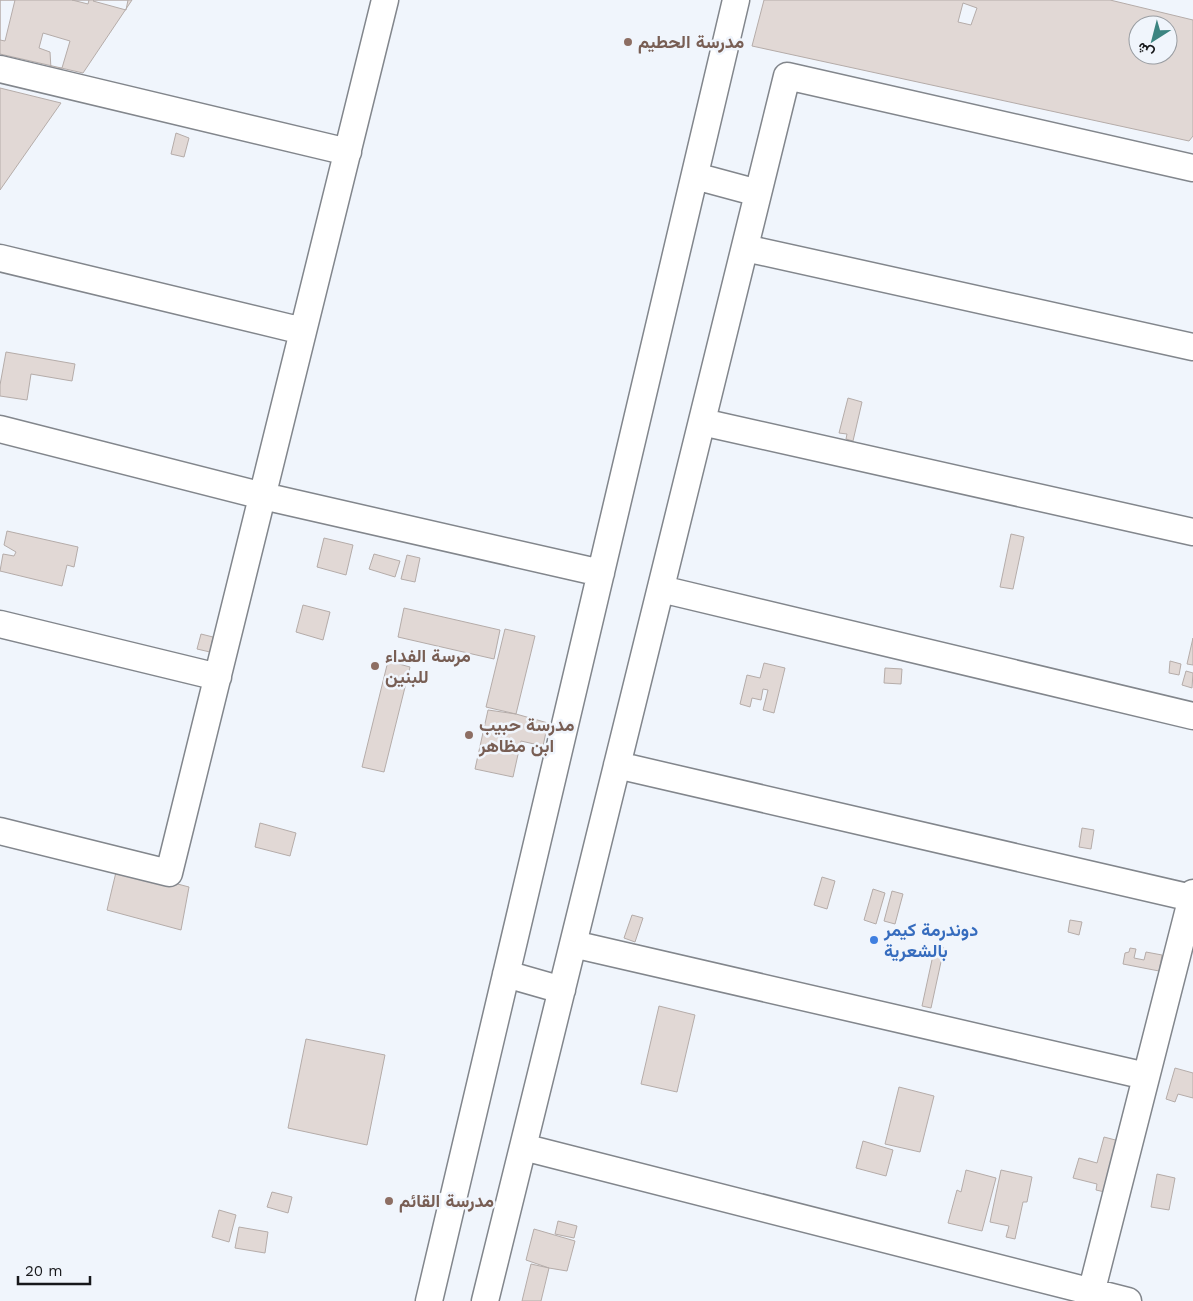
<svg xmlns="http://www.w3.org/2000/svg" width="1193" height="1301" font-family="'Work Sans',Vazirmatn,sans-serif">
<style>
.building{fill:#e1d8d5;stroke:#b5aca9;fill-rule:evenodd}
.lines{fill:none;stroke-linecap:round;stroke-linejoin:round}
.minor-casing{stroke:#82868c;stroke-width:29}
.minor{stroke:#fff;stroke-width:26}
.education-dot{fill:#8d6e63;stroke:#f0f5fc;stroke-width:2}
.shop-dot{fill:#3f7fe0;stroke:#f0f5fc;stroke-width:2}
.labels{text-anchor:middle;stroke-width:5;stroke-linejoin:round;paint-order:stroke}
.education-label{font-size:18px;font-weight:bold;fill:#785e54;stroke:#f0f5fc;text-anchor:start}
.shop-label{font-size:18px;font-weight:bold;fill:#366cbe;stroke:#f0f5fc;text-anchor:start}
</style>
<rect width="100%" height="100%" fill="#f0f5fc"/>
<!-- building -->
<path class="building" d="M0,0H15L5,41L0,40Z
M0,0H132L83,73L0,54Z
M72,0H89L88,4Z
M94,0H128L126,10L93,1Z
M764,0H1110L1193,20V136L1189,141L752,46ZM1138,25H1168V55H1138Z
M963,3L977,8L971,25L958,22Z
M43,33L70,41L62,68L51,69L50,52L39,48Z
M0,88L61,103L0,190Z
M176,133L189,138L184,157L171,154Z
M6,352L75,364L72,381L31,374L27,400L0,396V385Z
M848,398L862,402L853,441L846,439L847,434L839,433Z
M7,531L78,547L74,567L67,565L62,586L0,571L3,554L14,556L16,552L4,545Z
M1011,534L1024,537L1013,589L1000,587Z
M324,538L353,545L346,575L317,567Z
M374,554L400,561L395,577L369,569Z
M407,555L420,558L415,582L401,579Z
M303,605L330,612L323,640L296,632Z
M404,608L500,630L494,659L398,637Z
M505,629L535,636L516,714L486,707Z
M201,634L213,637L210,652L197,649Z
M1193,638V665L1187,664Z
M388,661L410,667L384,772L362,767Z
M1170,661L1181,664L1179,675L1169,673Z
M764,663L785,668L774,713L763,710L768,690L763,689L761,700L752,698L750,707L740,704L747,675L760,678Z
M885,668L902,669L901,684L884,683Z
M1186,671L1193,673L1192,688L1182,685Z
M488,710L516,714L548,723L543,746L521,741L513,777L475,769Z
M260,823L296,833L290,856L255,847Z
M1082,828L1094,830L1091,849L1079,847Z
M117,868L189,887L181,930L107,910Z
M822,877L835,881L827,909L814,905Z
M873,889L885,893L876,924L864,920Z
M892,891L903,894L895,924L884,921Z
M632,915L643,918L635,942L624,938Z
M1070,920L1082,922L1079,935L1068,932Z
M935,946L944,948L931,1008L922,1006Z
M1130,948L1136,949L1134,958L1144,960L1146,952L1162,955L1159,971L1123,964L1125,953L1129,952Z
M659,1006L695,1015L677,1092L641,1084Z
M306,1039L385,1055L367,1145L288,1128Z
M1175,1068L1193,1073V1098L1178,1094L1175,1102L1166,1099Z
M899,1087L934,1096L920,1152L885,1144Z
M1104,1137L1123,1142L1109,1193L1096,1190L1097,1184L1073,1178L1079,1158L1097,1163Z
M863,1141L893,1150L886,1176L856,1168Z
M966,1170L996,1178L982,1231L948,1223L957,1190L961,1192Z
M1001,1170L1032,1177L1027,1202H1023L1015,1239L1006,1237L1009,1226L990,1222Z
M1157,1174L1175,1178L1169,1210L1151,1207Z
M272,1192L292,1197L288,1213L267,1207Z
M219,1210L236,1215L229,1242L212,1237Z
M558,1221L577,1226L574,1238L555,1234Z
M239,1227L268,1232L265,1253L235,1248Z
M534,1229L575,1241L567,1271L549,1268L526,1260Z
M531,1264L549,1268L541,1301H522Z"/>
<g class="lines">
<!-- minor casing -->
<g class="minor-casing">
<path id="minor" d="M0,69L348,152
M695,176L758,193
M745,248L1193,347
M0,258L303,331
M702,422L1193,532
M0,429L263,496L601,573
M661,589L1193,716
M0,624L218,677
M617,765L1192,898
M0,831L169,873L385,0
M573,944L1146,1076
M506,974L562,990
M523,1147L1128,1301
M429,1301L736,0
M485,1301L787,76L1193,168
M1089,1301L1193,893"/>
</g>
<!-- minor -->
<use href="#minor" class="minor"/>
</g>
<!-- markers -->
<g class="education-dot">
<circle cx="628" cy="42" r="5"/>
<circle cx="375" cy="666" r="5"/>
<circle cx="469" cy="735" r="5"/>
<circle cx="389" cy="1201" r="5"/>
</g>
<circle class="shop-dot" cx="874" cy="940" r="5"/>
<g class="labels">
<!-- education labels -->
<g class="education-label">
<text x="638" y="48">مدرسة الحطيم</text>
<text x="385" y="662">مرسة الفداء<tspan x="385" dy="21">للبنين</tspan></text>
<text x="479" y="731">مدرسة حبيب<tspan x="479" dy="21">ابن مظاهر</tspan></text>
<text x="399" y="1207">مدرسة القائم</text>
</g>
<!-- shop labels -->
<g class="shop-label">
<text x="884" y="936">دوندرمة كيمر<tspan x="884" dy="21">بالشعرية</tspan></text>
</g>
</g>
<!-- north arrow -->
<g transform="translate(1153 40) rotate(216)"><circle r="24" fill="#f0f5fc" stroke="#999da2"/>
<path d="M0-4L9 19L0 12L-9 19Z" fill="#3c8481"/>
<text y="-8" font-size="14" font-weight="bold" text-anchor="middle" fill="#17181b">ش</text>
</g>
<!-- scale -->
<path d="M18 1276v8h72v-8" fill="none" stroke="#17181b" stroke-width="2.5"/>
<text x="25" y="1276" font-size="15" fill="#17181b" stroke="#f0f5fc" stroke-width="4" paint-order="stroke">20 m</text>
</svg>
